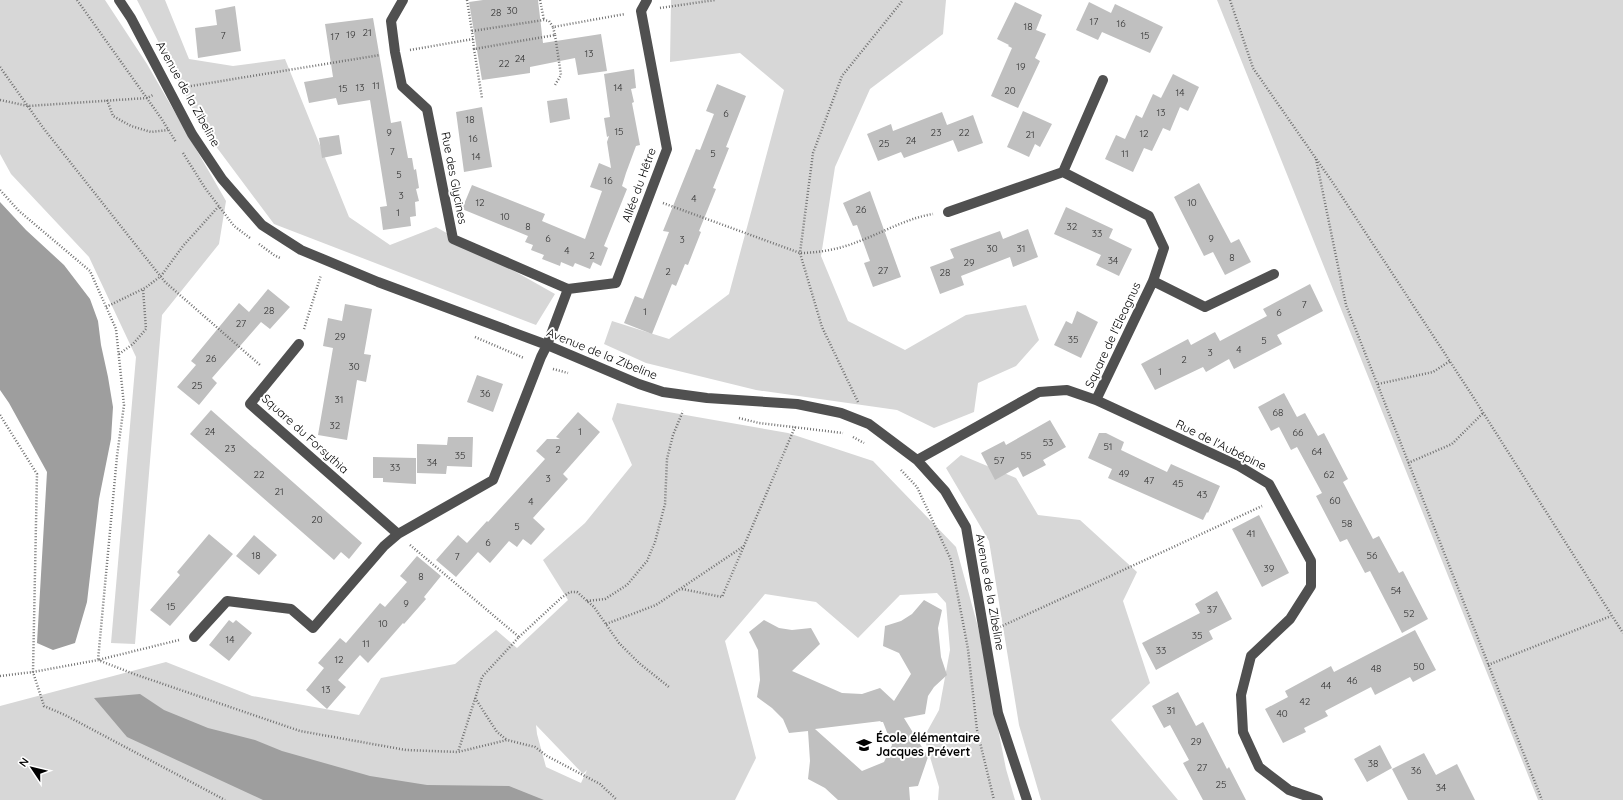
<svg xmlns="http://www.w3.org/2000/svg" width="1623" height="800" font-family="Quicksand,sans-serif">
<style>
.green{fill:#d7d7d7;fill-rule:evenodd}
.water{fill:#9e9e9e}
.building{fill:#c0c0c0;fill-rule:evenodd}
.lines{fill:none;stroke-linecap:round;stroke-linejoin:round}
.path{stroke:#727272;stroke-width:2.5;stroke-dasharray:1 2;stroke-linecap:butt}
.minor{stroke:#505050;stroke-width:10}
.labels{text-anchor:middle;stroke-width:4;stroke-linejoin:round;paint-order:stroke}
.number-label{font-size:10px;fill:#303030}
.street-label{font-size:12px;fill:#000;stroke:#fff}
.poi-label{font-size:12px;font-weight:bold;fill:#000;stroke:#fff;text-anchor:start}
</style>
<rect width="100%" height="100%" fill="#fff"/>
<!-- green -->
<path class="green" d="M0,0H105L147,64L226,201L219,244L162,315L135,644L111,643L136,357L89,257L11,174L0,154Z
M137,0H165L189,59L233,66L285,59L349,217L390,245L436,227L555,294L536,325L274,224L203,129Z
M671,0H946L943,34L870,89L835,167L821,256L848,321L905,350L966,315L1026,305L1039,340L1016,366L978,383L974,412L934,428L897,410L756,390L646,363L604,344L612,321L669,339L729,294L784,90L740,53L670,62Z
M1217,0H1623V800H1538Z
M617,403L788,433L873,461L956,547L978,627L1006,769L1015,800H938L939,787L924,737L939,710L950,650L946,603L937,593L900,595L858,638L816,602L765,594L725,641L756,758L735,800H0V706L166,662L252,696L359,715L381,678L455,664L496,630L517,648L568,600L543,560L585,523L632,465L612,419ZM536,725L583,774L587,770L581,783L546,767L537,734Z
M961,455L1016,478L1038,515L1080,520L1137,572L1123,601L1150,683L1111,720L1178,800H1041L1019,725L989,541L946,468Z"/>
<!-- water -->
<path class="water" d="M0,202L26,230L64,265L90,299L98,321L101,345L108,377L113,407L111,439L99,499L87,602L75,643L53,650L37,643L47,472L9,403L0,390Z
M140,694L164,710L208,728L255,740L282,751L370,776L427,785L509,786L544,800H263L127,737L94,698Z"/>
<!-- building -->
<path class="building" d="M483,0H538L543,43L601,34L607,71L578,75L575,58L530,67V73L482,80L469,2Z
M1015,2L1042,15L1036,30L1046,34L1035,58L1040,61L1018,108L991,96L1012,48L1008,46L1009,45L997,39Z
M1089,2L1111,13L1115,4L1163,27L1150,53L1102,32L1098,40L1076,30Z
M235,6L241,51L198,58L195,28L217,25L215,10Z
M373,18L391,123L401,121L408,158H412L414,170L416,169L419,188L416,189L419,201L415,202L416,216L410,217L411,226L383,230L380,207L387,206L370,100L338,105L336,98L309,103L304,82L333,77L325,24Z
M634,69L636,88L631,89L634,102L632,103L640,145L636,146L626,173L622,186L627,189L604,246L608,248L601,266L593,262L590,269L575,263L573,267L561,262L560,266L542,259L544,255L531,250L533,245L525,242L528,236L462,209L472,185L545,214L542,221L585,239L602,191L590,187L599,163L611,168L607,142L609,136L607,137L604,118L610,117L604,74Z
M1173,74L1199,87L1188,111L1180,107L1170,131L1163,128L1152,151L1144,148L1133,172L1105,159L1116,135L1125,139L1136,115L1142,118L1153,94L1161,98Z
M717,84L746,96L726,147L729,148L713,188L716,189L699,231L701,232L688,265L685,264L676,286L672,284L652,334L624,323L635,296L643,299L669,232L663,231L696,149L700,150L714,114L706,111Z
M567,98L570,119L550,123L547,101Z
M482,107L492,167L464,172L456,112Z
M1023,111L1052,124L1040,147L1035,144L1029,157L1007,147Z
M942,112L947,125L973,115L983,143L958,152L953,140L904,158L901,152L878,161L867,134L891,124L893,131Z
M339,135L342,154L322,158L319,138Z
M1199,183L1231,243L1239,239L1251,262L1225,275L1213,252L1204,256L1174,197Z
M870,191L901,277L873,287L864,263L870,261L857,225L853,226L843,203Z
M1066,207L1113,229L1109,238L1132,249L1119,276L1096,265L1101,255L1054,234Z
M1028,229L1038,257L1013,267L1010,257L961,276L964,285L940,294L930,267L954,258L950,249L1000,231L1003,239Z
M1310,284L1323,311L1277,335L1282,344L1234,369L1229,359L1206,372L1203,367L1155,390L1141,364L1188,339L1191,345L1215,332L1220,341L1267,316L1263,309Z
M268,289L290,307L270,329L261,322L212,378L217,383L199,405L177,387L196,365L191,361L239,303L249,312Z
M345,304L372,309L364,354L371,355L366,382L357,380L347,440L318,435L333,348L323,346L328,318L342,321Z
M1077,311L1098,322L1081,358L1054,345L1066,321L1072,324Z
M477,375L503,384L493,412L467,402Z
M1284,393L1297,417L1305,413L1318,436L1324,433L1348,479L1343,482L1373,539L1379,536L1399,573L1403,571L1428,619L1402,633L1370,571L1365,573L1347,539L1340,542L1316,496L1322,493L1297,447L1291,450L1279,427L1271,431L1258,407Z
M211,410L362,543L349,559L341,552L334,560L190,434Z
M578,412L600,432L563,474L568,479L533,518L545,529L531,545L523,539L517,547L509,541L490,563L478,552L456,577L436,560L458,535L467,543L487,521L488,522L545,459L536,451L547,439H560L556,437Z
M1050,420L1066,447L1043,460L1046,465L1023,477L1018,467L995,480L981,453L1004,441L1006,445Z
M1099,433H1106L1124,442L1121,450L1167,472L1171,464L1220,486L1208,513L1207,512L1203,520L1108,478L1112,469L1088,458Z
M448,437H473L472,467L447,466L446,474L417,473V444L447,445Z
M373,457L416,458V484L383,482V478H373Z
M1259,515L1289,573L1262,587L1232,529Z
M209,534L233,554L170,626L150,610L180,575L177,572Z
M254,535L277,555L259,575L236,556Z
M417,556L441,576L424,597L426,599L404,624L403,623L368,663L360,655L338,680L346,687L327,709L306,690L324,668L318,663L340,638L346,643L380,603L385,607L407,582L400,576Z
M1217,591L1232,619L1209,631L1213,639L1156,670L1142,643L1200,613L1195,604Z
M924,600L942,610L938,628L941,657L947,675L934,687L928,696L925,714L904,718L928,757L918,786L909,787L910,800H838L825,788L808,779L810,761L808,731L789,733L783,719L772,708L757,697L760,680L758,650L749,632L764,620L779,628L792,630L811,628L820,644L792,671L842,693L862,694L880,688L894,701L911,674L899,653L883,646L885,626L901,621L912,614ZM881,721L880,722H883L892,745L884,762L862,771L815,729Z
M229,620L233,623L236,620L252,633L229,661L209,645Z
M1415,630L1436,670L1413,682L1410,677L1375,695L1371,687L1325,711L1328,716L1304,728L1306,732L1283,743L1265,709L1288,697L1285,691L1331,666L1334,672Z
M1178,692L1196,726L1203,722L1227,769L1229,767L1246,800H1203L1183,763L1189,760L1170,725L1164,728L1152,706Z
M1380,745L1392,768L1367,782L1354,759Z
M1424,753L1436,775L1457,764L1475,800H1408L1392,769Z"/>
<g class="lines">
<!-- path -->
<path class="path" d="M77,0L161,118L176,142
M467,0L472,31
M540,0L544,20
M1230,0L1253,68L1333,183L1470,392L1623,633
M660,8L715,0
M555,35L561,75L555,85
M473,39L474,49L555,35L553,27
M474,49L482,98
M410,50L473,39L472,31L544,20L549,21L553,27L625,14
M0,67L44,129L165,282L260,365
M185,87L380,55
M0,100L28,106L147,98L153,95
M107,100L113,116L131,126L151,132L168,130
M183,153L205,188L234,226L250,238
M1316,159L1346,305L1542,800
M0,190L19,211L90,271L116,329L124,405L117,456L98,660L179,640
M663,203L800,253C818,253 840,249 857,242C882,233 907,218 933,214
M259,244L274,255L280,258
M106,307L145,288L161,276L183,246L219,206
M304,329L321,275
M475,337L524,358
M119,354L133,344L146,329L143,289
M553,369L568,373
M1378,384L1433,372L1450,361
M858,402L822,327L800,253L813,153L842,76L903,0
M0,415L37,474L33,672L44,706L65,715L225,800
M739,418L759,423L843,433
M853,437L864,443
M1408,463L1452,444L1483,413
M901,470L917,487L951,560L968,649L977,730L994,800
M410,545L519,637L482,677L458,752
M682,589L722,597L795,427
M587,601L605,599L627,585L647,561L655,542L665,504L667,459L673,435L683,411
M606,624L656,605L744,546
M1000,627L1262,506
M519,637L561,598L570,592H577L594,607L619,643L639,663L669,687
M1488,665L1611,616
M0,676L33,672L98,660L134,674L300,731L406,750L458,752L507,740L535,747L547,756L600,784L617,800
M475,698L497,732L507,740"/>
<!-- minor -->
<path class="minor" d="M119,0L131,18L192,134L222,179L262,225L301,250L378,282L547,345L639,384L663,392L707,398L797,404L841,413L869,424L917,460L945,491L966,527L998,713L1027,800
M1063,172L1149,216L1164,248L1153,281L1096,400
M948,212L1063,172L1103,80
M1153,281L1205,307L1274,274
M568,289L616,283L667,149L641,11L647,0
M299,344L250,404L398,534
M917,460L1039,392L1067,390L1096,400L1239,466L1269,484L1311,561V586L1290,619L1251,656L1241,695L1243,732L1259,767L1289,790L1318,800
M194,637L227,601L291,609L313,628L384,546L398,534L493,480L541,357L547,345L568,289L453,239L427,109L402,86L395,52L391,21L403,0"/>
</g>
<!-- icons -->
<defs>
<g id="school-bare" transform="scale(1.2)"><path d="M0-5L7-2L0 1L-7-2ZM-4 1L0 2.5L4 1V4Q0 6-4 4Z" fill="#000" stroke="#fff" stroke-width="2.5" paint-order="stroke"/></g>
</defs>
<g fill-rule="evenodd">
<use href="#school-bare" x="864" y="745"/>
</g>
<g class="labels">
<!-- number labels -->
<g class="number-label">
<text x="512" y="14">30</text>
<text x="496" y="16">28</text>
<text x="1094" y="25">17</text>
<text x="1121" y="27">16</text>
<text x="1028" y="30">18</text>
<text x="367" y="36">21</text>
<text x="351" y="38">19</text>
<text x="223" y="39">7</text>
<text x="1145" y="39">15</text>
<text x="335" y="40">17</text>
<text x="589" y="57">13</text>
<text x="520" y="62">24</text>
<text x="504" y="67">22</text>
<text x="1021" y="70">19</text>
<text x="376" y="89">11</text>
<text x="360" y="91">13</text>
<text x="618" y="91">14</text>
<text x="343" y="92">15</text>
<text x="1010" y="94">20</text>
<text x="1180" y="96">14</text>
<text x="1161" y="116">13</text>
<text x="726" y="117">6</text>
<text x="470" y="123">18</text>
<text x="619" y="135">15</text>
<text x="389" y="136">9</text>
<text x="936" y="136">23</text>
<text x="964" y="136">22</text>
<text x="1144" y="137">12</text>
<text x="1030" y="138">21</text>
<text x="473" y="142">16</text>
<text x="911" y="144">24</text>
<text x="884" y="147">25</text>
<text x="392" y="155">7</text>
<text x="713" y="157">5</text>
<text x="1125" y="157">11</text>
<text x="476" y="160">14</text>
<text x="399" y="178">5</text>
<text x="608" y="184">16</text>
<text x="401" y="199">3</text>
<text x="694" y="202">4</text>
<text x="480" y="206">12</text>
<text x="1192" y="206">10</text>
<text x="861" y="213">26</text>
<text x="398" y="216">1</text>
<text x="505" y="220">10</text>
<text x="528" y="230">8</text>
<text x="1072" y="230">32</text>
<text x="1097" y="237">33</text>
<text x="548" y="242">6</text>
<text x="1211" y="242">9</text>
<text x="682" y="243">3</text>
<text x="992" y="252">30</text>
<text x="1021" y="252">31</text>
<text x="567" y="254">4</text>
<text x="592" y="259">2</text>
<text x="1232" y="261">8</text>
<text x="1113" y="264">34</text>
<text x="969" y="266">29</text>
<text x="883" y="274">27</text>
<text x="668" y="275">2</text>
<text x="945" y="276">28</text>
<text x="1304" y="308">7</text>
<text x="269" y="314">28</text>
<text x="645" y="315">1</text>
<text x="1279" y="316">6</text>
<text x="241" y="327">27</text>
<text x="340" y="340">29</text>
<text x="1073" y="343">35</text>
<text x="1264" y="344">5</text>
<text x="1239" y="353">4</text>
<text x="1210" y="356">3</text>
<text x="211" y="362">26</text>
<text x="1184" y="363">2</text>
<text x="354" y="370">30</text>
<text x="1160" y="375">1</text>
<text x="197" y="389">25</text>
<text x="485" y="397">36</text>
<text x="339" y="403">31</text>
<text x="1278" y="416">68</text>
<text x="335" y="429">32</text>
<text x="210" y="435">24</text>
<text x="580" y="435">1</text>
<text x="1298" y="436">66</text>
<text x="1048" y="446">53</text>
<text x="1108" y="450">51</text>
<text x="230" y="452">23</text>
<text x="558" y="453">2</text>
<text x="1317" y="455">64</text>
<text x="460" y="459">35</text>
<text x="1026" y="459">55</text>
<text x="999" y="464">57</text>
<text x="432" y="466">34</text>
<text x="395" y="471">33</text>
<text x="1124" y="477">49</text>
<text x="259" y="478">22</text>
<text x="1329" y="478">62</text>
<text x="548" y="482">3</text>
<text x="1149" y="484">47</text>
<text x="1178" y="487">45</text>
<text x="279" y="495">21</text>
<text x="1202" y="498">43</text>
<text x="1335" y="504">60</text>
<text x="531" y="505">4</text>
<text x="317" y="523">20</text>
<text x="1347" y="527">58</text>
<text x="517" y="530">5</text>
<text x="1251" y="537">41</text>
<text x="488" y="546">6</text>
<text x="256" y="559">18</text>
<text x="1372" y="559">56</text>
<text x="457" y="560">7</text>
<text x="1269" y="572">39</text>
<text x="421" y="580">8</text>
<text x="1396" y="594">54</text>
<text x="406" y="607">9</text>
<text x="171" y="610">15</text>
<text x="1212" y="613">37</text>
<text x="1409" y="617">52</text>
<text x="383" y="627">10</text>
<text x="1197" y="639">35</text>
<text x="230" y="643">14</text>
<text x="366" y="647">11</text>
<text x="1161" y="654">33</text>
<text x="339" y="663">12</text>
<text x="1419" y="670">50</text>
<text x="1376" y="672">48</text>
<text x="1352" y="684">46</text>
<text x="1326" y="689">44</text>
<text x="326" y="693">13</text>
<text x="1305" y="705">42</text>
<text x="1171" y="714">31</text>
<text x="1282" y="717">40</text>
<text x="1196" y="745">29</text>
<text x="1373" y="767">38</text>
<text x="1202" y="771">27</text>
<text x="1416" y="774">36</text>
<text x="1221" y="788">25</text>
<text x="1441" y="791">34</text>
</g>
<!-- street labels -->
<g class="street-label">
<text transform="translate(188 94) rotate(61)" y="4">Avenue de la Zibeline</text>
<text transform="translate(454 178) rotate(79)" y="4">Rue des Glycines</text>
<text transform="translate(639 185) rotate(-70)" y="4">Allée du Hêtre</text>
<text transform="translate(1113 335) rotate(-65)" y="4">Square de l'Eleagnus</text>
<text transform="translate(602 354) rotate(22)" y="4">Avenue de la Zibeline</text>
<text transform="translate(305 434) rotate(42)" y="4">Square du Forsythia</text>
<text transform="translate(1221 445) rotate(26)" y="4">Rue de l'Aubépine</text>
<text transform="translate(990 592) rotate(80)" y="4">Avenue de la Zibeline</text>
</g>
<!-- poi labels -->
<g class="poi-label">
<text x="876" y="742">École élémentaire<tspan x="876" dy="14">Jacques Prévert</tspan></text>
</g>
</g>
<!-- north arrow -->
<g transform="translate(32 768) rotate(305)" stroke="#ffffff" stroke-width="3" paint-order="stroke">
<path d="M0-3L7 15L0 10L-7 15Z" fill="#000000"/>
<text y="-6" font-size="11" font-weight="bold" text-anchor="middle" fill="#000000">N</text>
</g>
</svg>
